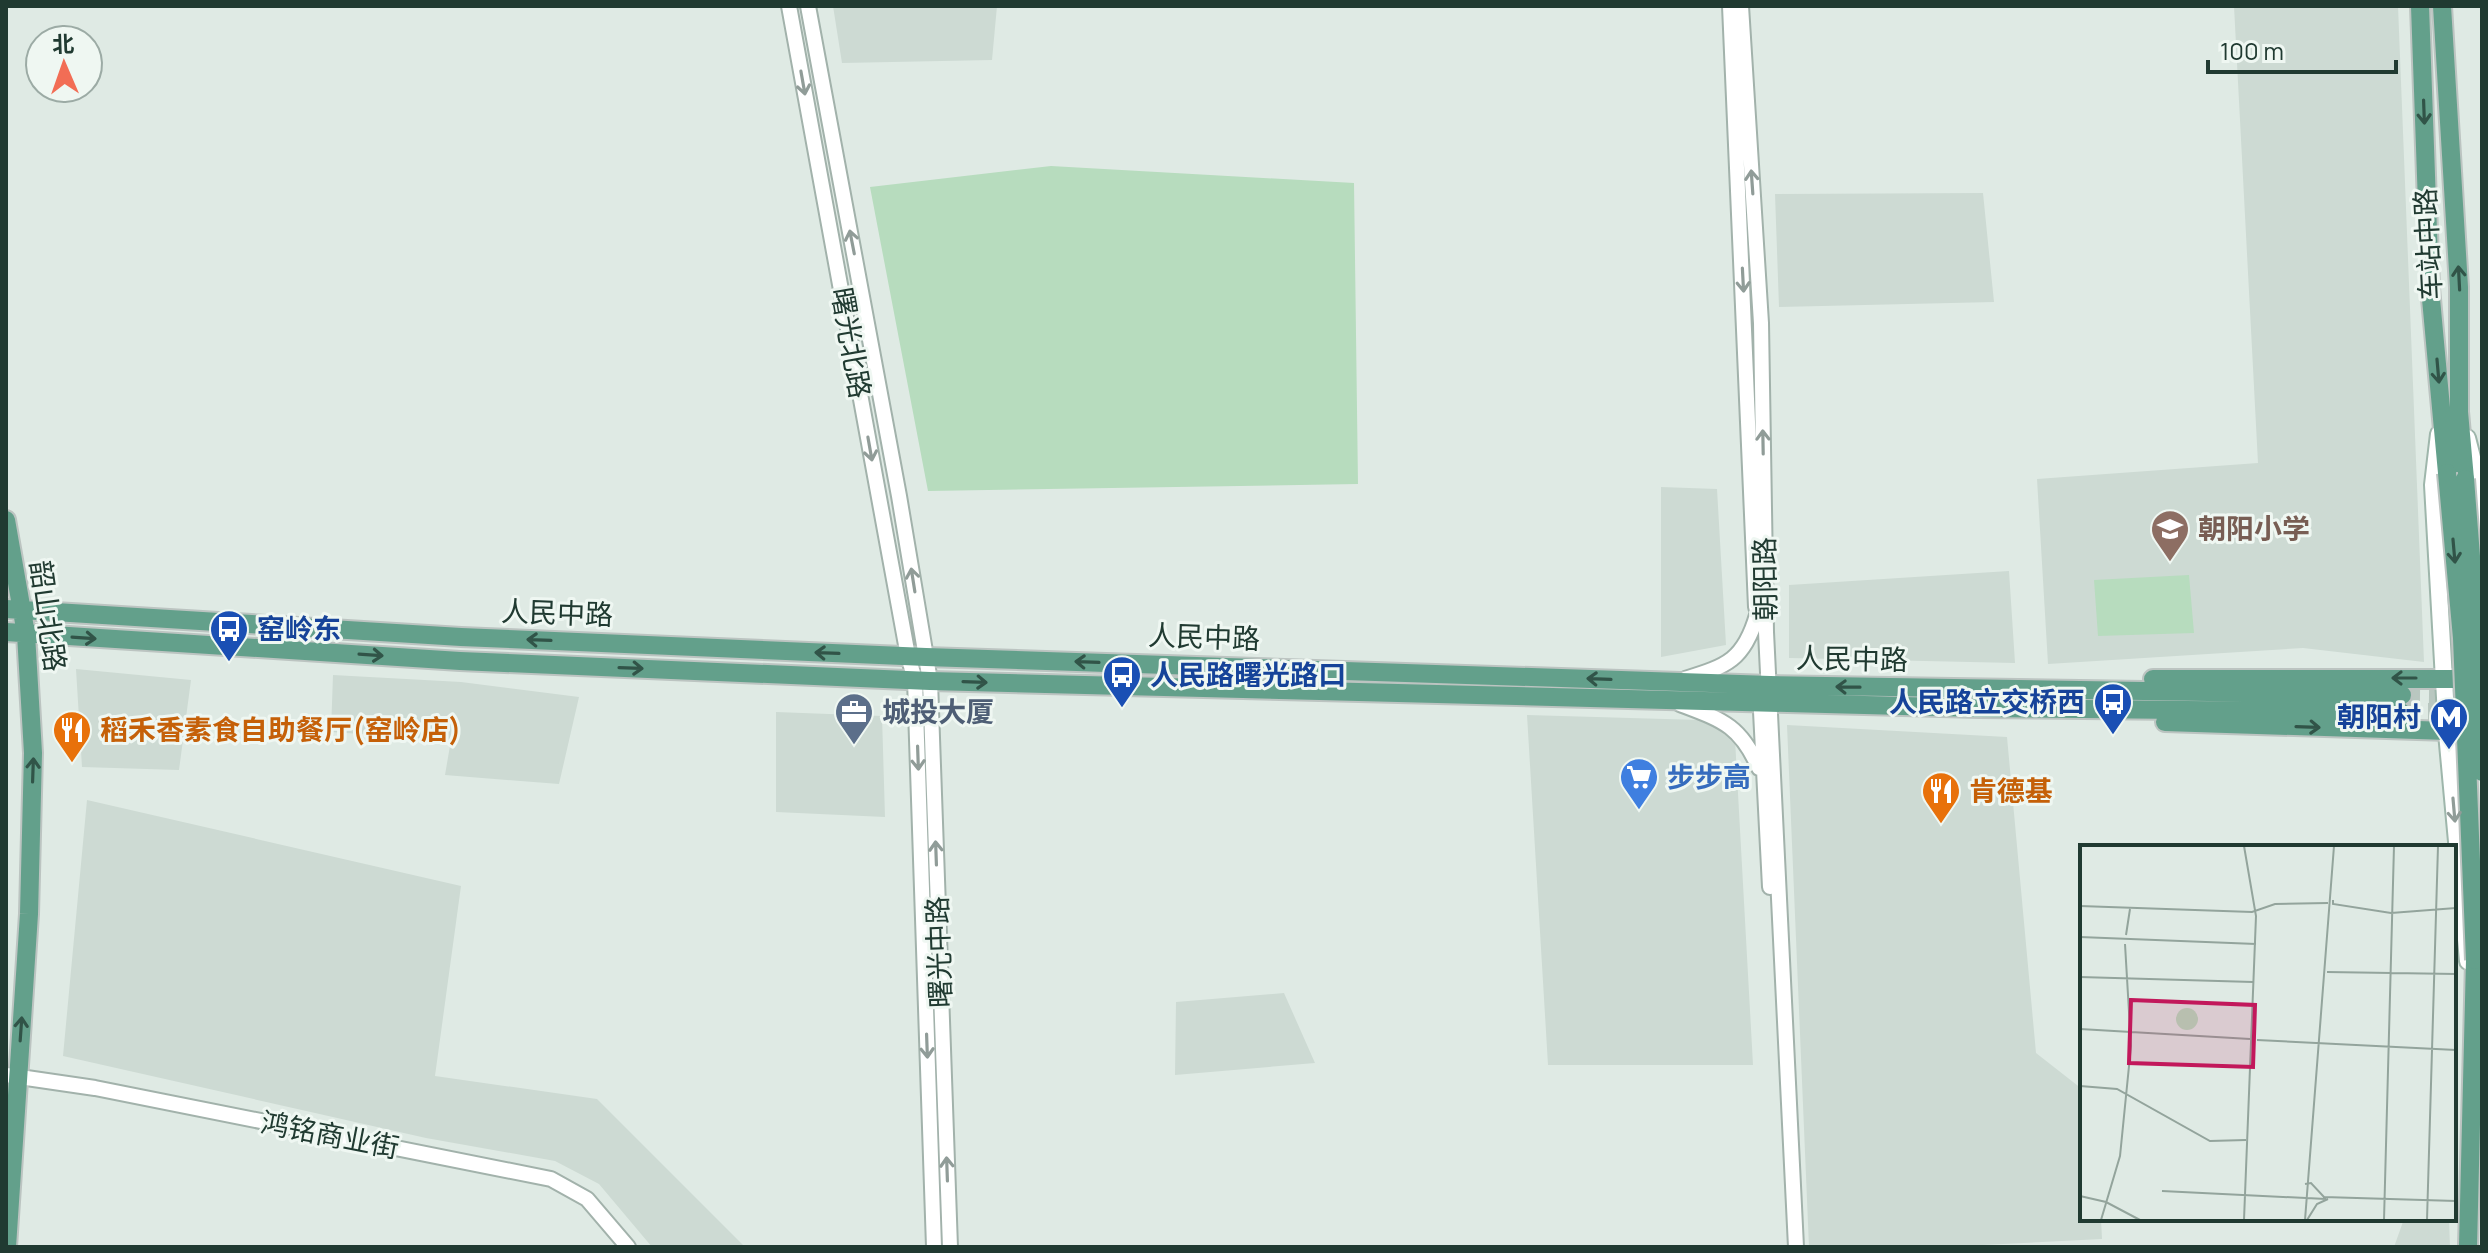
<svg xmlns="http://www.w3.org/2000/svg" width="2488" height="1253" font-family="Manrope,'Noto Sans SC',sans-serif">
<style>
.built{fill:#cddad3}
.green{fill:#b7dcbe}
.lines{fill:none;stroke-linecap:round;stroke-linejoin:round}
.primary-tunnel{stroke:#b9c7c0;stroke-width:18;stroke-dasharray:18 9;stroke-linecap:butt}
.tertiary-casing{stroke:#a2b2ab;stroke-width:18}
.secondary-casing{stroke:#9eb6ab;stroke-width:20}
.primary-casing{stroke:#bcc4c1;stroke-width:22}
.tertiary{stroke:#fff;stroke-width:14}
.secondary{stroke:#fff;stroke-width:16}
.primary{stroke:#63a08b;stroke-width:18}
.primary-bridge-casing{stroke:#bcc4c1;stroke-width:22;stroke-linecap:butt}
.primary-bridge{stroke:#63a08b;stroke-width:18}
.oneway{stroke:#909c98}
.oneway2{stroke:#315448}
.labels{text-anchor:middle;stroke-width:6;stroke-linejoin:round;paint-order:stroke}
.street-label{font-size:28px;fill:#203a31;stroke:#eff7f2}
.education-label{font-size:28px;font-weight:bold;fill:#785e54;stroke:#eff7f2;text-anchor:start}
.transit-label{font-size:28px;font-weight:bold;fill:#164399;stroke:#eff7f2;text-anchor:start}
.service-label{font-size:28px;font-weight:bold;fill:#4e5e75;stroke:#eff7f2;text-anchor:start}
.food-label{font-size:28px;font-weight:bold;fill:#c56008;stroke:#eff7f2;text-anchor:start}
.shop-label{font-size:28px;font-weight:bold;fill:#366cbe;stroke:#eff7f2;text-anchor:start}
.inset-road{fill:none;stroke:#93a49c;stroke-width:2}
.view{fill:#c2185b;fill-opacity:0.15;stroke:#c2185b;stroke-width:4}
.inset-edge{fill:none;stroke:#203a31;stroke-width:4}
</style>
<rect width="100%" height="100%" fill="#dfeae4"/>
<!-- built -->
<path class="built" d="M833,6H997L992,60L842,63Z
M2234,6H2398L2424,662L2303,648L2048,664L2037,479L2258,463Z
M1983,193L1994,302L1779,307L1775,194Z
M1661,487L1717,489L1726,645L1661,657Z
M2009,571L2015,663L1789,658V585Z
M76,669L191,680L179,770L82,767Z
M333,675L461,682L579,697L559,784L445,775L451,740L331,732Z
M776,712L882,716L885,817L776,812Z
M1527,715L1734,721L1753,1065H1548Z
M1787,725L2007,737L2036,1053L2082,1089V1219H2101L2102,1239L1942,1247H1809Z
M87,800L461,886L435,1076L597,1099L745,1247H652L599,1184L555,1161L426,1138L63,1056Z
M1284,993L1315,1063L1175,1075L1176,1002Z
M2404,1219H2449L2450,1247H2394Z"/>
<!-- green -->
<path class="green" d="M1051,166L1354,183L1358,484L928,491L870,187Z
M2189,575L2194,633L2098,636L2094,580Z"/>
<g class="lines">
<!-- primary-tunnel -->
<path class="primary-tunnel" d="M2402,695L2479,696
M2401,712H2462"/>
<!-- tertiary casing -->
<g class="tertiary-casing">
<path id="tertiary" d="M789,6L908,656L915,680L934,1247
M808,6L899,496L930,681L950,1247
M1730,6L1756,607
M1741,6L1761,323L1766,632L1796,1247
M1685,679C1727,666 1744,660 1757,615
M1760,692L1770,887
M1680,704C1722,720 1740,725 1759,768
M6,1075L95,1088L551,1179L587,1199L628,1247"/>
</g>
<!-- secondary casing -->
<g class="secondary-casing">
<path id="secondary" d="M2439,434L2433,485L2447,733L2468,961
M2467,438L2477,477L2482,551"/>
</g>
<!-- primary casing -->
<g class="primary-casing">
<path id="primary" d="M2420,6L2430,288L2447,473
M2442,6L2459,287V412L2465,479
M6,520L26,634L33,753L29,914L7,1247
M6,609L461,637L926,657L1770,685L2402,695
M6,632L460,661L930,681L1979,708L2401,712
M2153,679H2479
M2165,722L2479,732
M2468,1247L2475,960"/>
</g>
<!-- tertiary -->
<use href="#tertiary" class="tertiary"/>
<!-- secondary -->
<use href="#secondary" class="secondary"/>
<!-- primary -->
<use href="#primary" class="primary"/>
<!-- primary-bridge casing -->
<g class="primary-bridge-casing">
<path id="primary-bridge" d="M2447,473L2462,638L2475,960
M2465,479L2478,647L2482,772"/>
</g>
<!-- primary-bridge -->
<use href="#primary-bridge" class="primary-bridge"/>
</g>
<!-- one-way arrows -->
<defs><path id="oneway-shaft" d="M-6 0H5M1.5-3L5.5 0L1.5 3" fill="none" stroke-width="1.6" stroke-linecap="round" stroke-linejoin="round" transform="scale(2)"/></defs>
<g class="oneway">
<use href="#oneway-shaft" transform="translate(803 83) rotate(80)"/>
<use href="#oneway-shaft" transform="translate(1752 182) rotate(-94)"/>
<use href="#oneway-shaft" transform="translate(852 242) rotate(-101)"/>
<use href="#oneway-shaft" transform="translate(1743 280) rotate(87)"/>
<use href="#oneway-shaft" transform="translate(1763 442) rotate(-91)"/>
<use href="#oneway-shaft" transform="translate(870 449) rotate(80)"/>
<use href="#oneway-shaft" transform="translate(913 580) rotate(-99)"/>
<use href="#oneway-shaft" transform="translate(918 758) rotate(88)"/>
<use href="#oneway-shaft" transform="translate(2454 810) rotate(85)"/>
<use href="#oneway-shaft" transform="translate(936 853) rotate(-92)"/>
<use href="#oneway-shaft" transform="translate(927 1046) rotate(88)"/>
<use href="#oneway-shaft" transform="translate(947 1169) rotate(-92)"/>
</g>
<g class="oneway2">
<use href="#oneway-shaft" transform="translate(2424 112) rotate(88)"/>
<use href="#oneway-shaft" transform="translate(2459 278) rotate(-93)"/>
<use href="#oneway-shaft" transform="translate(2438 371) rotate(85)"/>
<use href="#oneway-shaft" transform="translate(2454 551) rotate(85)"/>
<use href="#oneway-shaft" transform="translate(84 638) rotate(4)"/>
<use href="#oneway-shaft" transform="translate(539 640) rotate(-178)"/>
<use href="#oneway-shaft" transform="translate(827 653) rotate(-178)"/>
<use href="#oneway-shaft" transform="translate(371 655) rotate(4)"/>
<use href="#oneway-shaft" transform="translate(1087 662) rotate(-178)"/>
<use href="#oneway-shaft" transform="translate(631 668) rotate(2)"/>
<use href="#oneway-shaft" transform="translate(2404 678) rotate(180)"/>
<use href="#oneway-shaft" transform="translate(1599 679) rotate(-178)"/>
<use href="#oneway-shaft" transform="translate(975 682) rotate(2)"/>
<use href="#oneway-shaft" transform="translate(1848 687) rotate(-179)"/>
<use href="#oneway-shaft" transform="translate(2308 727) rotate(2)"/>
<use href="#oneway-shaft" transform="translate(33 770) rotate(-88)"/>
<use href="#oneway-shaft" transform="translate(21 1029) rotate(-86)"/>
</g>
<!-- icons -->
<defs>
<g id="school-pin" transform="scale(2)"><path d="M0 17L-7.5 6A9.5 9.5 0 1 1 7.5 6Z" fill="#8d6e63" stroke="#eff7f2"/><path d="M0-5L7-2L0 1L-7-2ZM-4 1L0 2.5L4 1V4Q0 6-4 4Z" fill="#fff"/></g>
<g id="bus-pin" transform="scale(2)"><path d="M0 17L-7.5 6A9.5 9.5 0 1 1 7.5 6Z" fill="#1a4fb4" stroke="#eff7f2"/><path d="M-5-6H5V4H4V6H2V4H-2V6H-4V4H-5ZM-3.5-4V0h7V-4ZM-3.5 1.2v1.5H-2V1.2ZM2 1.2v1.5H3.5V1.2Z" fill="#fff"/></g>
<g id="office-pin" transform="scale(2)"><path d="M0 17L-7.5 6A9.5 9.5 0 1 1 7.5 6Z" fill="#5c6f8a" stroke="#eff7f2"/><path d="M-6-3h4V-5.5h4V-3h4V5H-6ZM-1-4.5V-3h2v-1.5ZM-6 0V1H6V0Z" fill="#fff"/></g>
<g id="metro-pin" transform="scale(2)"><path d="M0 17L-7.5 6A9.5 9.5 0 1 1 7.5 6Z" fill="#1a4fb4" stroke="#eff7f2"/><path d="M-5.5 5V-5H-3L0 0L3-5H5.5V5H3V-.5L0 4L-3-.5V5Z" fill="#fff"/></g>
<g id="restaurant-pin" transform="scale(2)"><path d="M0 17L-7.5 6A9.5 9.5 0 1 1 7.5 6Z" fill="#e8710a" stroke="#eff7f2"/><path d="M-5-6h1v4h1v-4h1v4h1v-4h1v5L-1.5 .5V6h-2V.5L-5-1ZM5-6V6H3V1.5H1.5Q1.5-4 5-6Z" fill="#fff"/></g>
<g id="supermarket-pin" transform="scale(2)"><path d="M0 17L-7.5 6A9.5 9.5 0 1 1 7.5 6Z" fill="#3f7fe0" stroke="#eff7f2"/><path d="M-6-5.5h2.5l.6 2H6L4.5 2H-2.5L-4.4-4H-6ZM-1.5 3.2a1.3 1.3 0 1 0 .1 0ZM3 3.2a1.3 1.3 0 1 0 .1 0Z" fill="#fff"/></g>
</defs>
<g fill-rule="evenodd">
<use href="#school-pin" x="2170" y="529"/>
<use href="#bus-pin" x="229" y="629"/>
<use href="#bus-pin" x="1122" y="675"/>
<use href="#bus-pin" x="2113" y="702"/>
<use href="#office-pin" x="854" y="712"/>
<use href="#metro-pin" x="2449" y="717"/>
<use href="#restaurant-pin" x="72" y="730"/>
<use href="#supermarket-pin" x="1639" y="777"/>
<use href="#restaurant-pin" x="1941" y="791"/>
</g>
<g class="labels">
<!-- street labels -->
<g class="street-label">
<text transform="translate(2428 244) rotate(-93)" y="10">车站中路</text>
<text transform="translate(851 343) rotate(80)" y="10">曙光北路</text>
<text transform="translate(1765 579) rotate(-91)" y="10">朝阳路</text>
<text transform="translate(557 613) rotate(2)" y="10">人民中路</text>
<text transform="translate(48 616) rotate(82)" y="10">韶山北路</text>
<text transform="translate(1204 637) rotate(2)" y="10">人民中路</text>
<text transform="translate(1852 659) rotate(1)" y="10">人民中路</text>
<text transform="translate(939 952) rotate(-92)" y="10">曙光中路</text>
<text transform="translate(330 1135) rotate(11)" y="10">鸿铭商业街</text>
</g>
<!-- education labels -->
<g class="education-label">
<text x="2198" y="539">朝阳小学</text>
</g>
<!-- transit labels -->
<g class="transit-label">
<text x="257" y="639">窑岭东</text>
<text x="1150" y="685">人民路曙光路口</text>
<text x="2085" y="712" text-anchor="end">人民路立交桥西</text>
<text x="2421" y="727" text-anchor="end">朝阳村</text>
</g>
<!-- service labels -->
<g class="service-label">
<text x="882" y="722">城投大厦</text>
</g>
<!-- food labels -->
<g class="food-label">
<text x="100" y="740">稻禾香素食自助餐厅(窑岭店)</text>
<text x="1969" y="801">肯德基</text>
</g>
<!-- shop labels -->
<g class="shop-label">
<text x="1667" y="787">步步高</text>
</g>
</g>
<!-- overview -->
<g transform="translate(2080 845)">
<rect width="376" height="376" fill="#dfeae4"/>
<path d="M96 174a11 11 0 1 1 22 0a11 11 0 1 1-22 0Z" fill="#b7dcbe"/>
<path class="inset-road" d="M253,55V59L311,68L376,63M0,61L172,67L195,59L248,58M46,90L50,64M0,92L176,99M247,127L376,129M0,132L173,137M0,184L170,194M177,195L376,205M0,241L37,244L130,296L166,295M225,339L231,338L244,352L376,356M82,346L246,354M0,351L26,357L60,375M21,375L40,311L51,201L45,99M164,375L176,71L164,1M225,375L254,1M227,375L237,359L248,354M304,375L314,1M347,375L358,1"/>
<path class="view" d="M51,155L175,160L173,222L49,218Z"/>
<rect width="376" height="376" class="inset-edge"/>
</g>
<!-- border -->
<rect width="2488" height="1253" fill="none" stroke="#203a31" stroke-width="16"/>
<!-- north arrow -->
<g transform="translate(64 64) rotate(358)"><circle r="38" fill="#eff7f2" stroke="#9caba5" stroke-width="2"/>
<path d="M0-6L14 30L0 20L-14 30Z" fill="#f26d55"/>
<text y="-12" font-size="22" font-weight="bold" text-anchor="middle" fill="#203a31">北</text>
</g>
<!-- scale -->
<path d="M2208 60v12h188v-12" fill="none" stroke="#203a31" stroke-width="4"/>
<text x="2220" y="60" font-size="24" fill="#203a31" stroke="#eff7f2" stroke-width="6" paint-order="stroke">100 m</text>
</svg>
